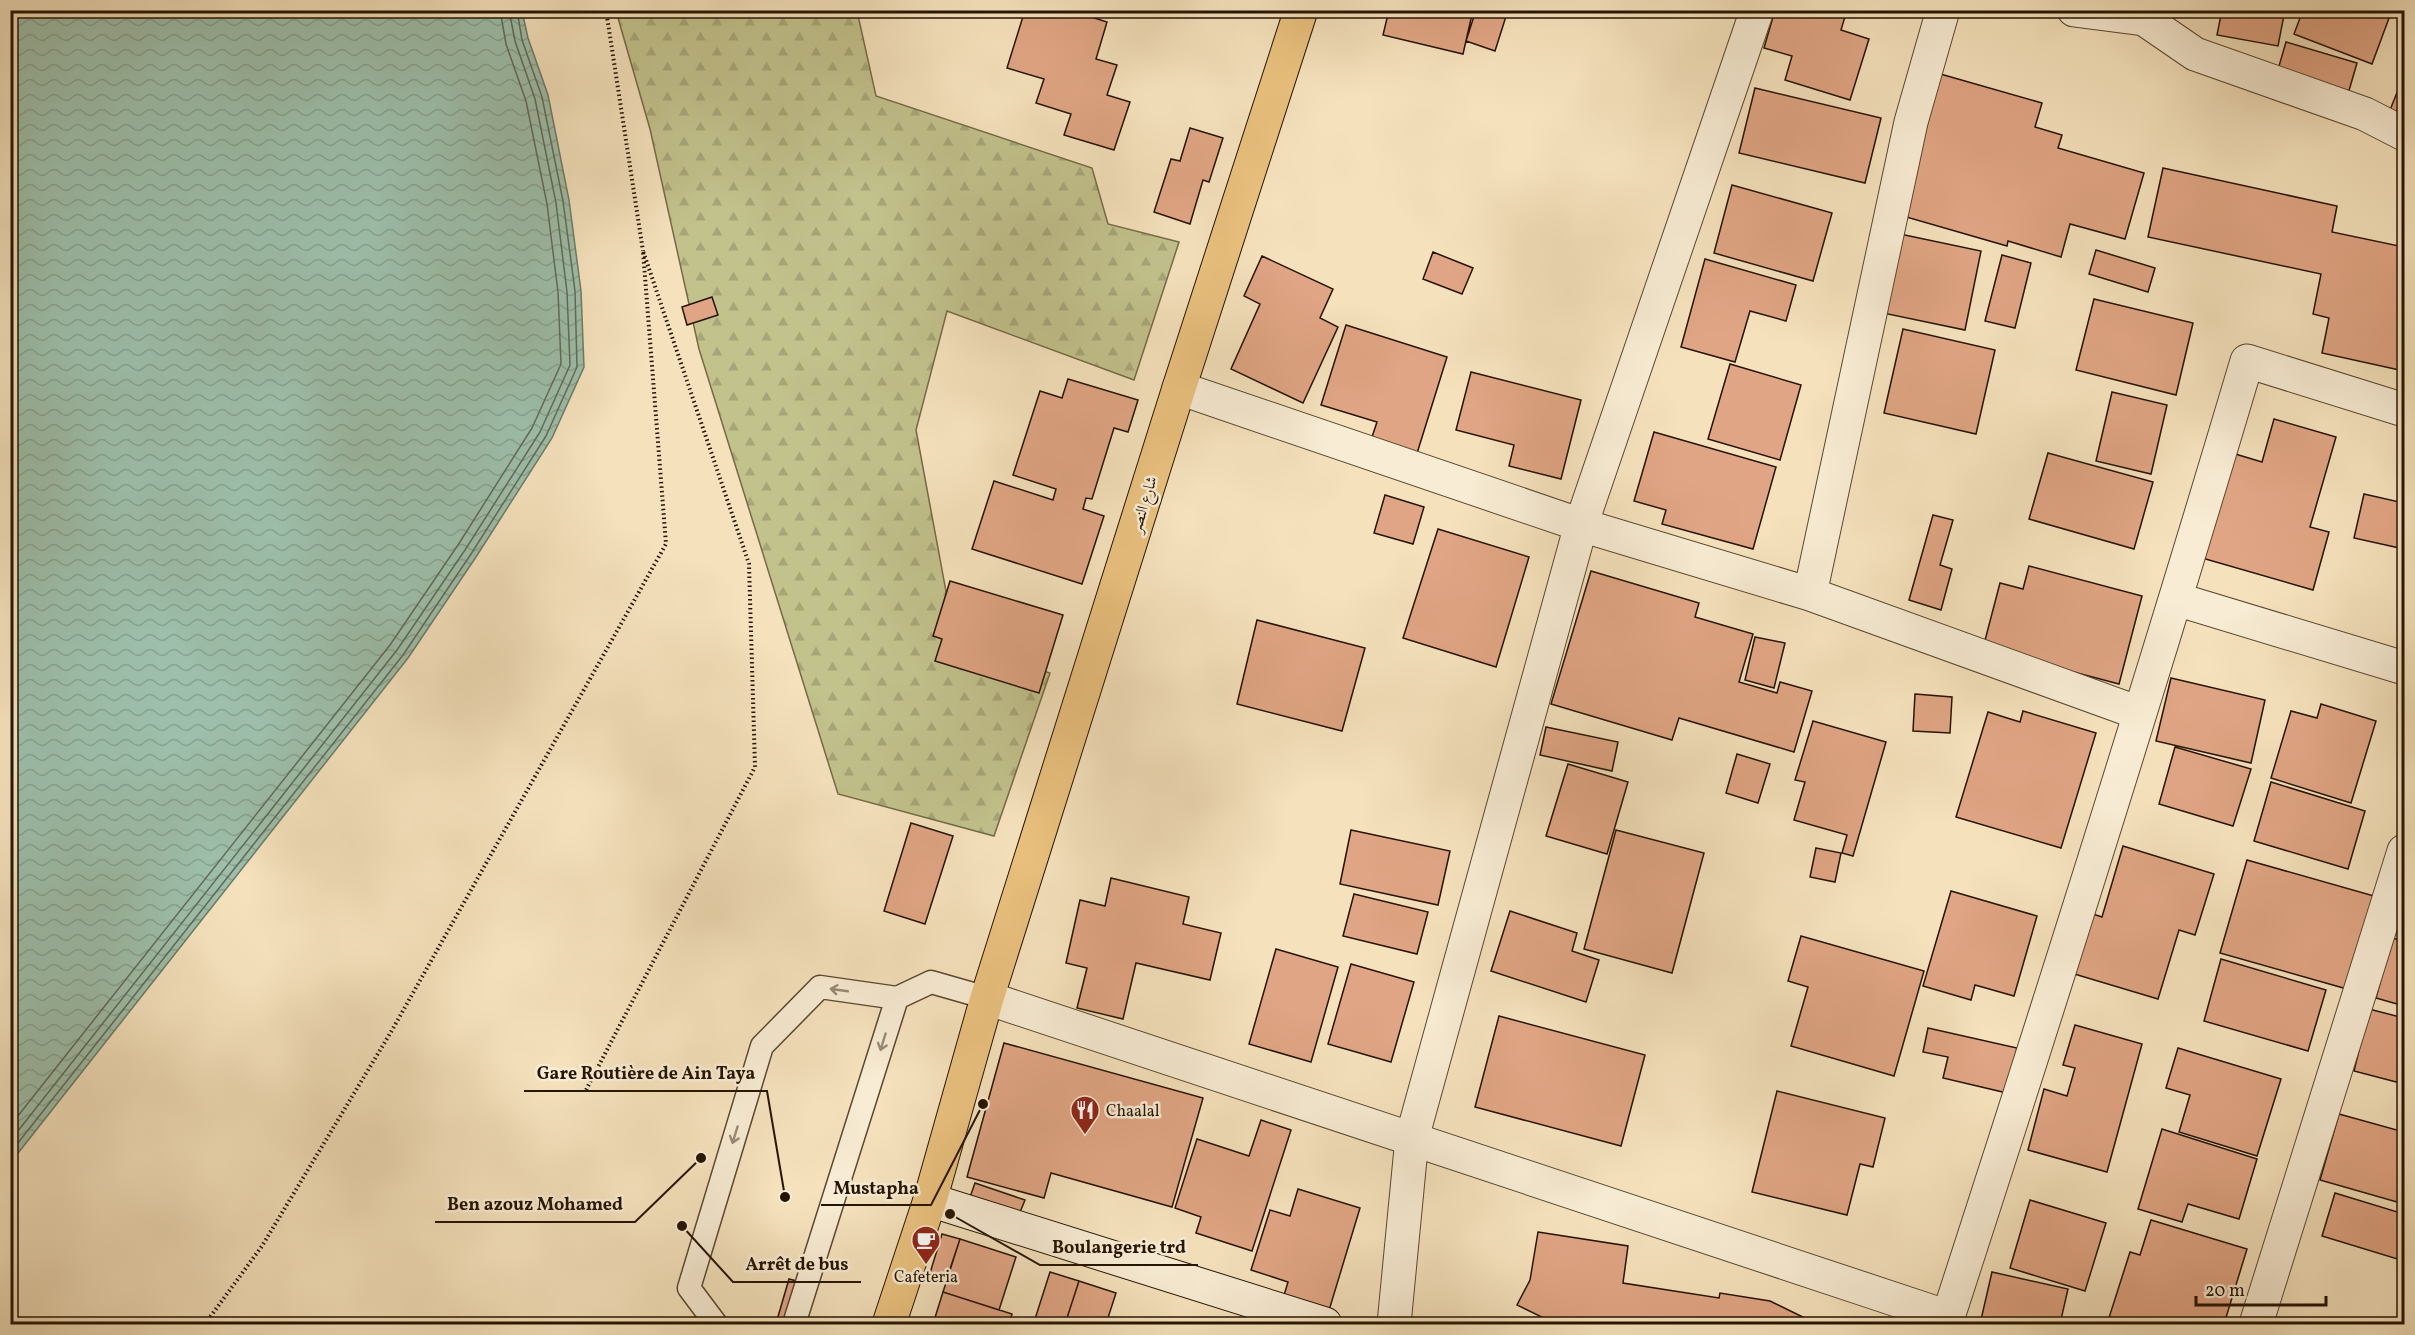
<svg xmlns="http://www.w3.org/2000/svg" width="2415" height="1335" font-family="Vollkorn,Amiri,serif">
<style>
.forest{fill:url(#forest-firs);stroke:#746b46;stroke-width:1.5}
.water{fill:url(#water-waves);stroke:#6d7b67;stroke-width:1.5}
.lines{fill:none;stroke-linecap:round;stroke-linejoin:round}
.shore{stroke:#616a56;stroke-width:1.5}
.building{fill:#e0a584;stroke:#251400;stroke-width:1.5}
.service-casing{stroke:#59482f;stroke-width:25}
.minor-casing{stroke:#59482f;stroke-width:35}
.secondary-casing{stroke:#251400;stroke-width:35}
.primary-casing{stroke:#251400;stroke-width:35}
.path{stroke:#251400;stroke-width:4;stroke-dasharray:1.5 3;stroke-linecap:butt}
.service{stroke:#f8ecd4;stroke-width:22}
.minor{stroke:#f8ecd4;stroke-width:33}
.secondary{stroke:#f8ecd4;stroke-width:33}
.primary{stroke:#eac17e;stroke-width:33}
.oneway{stroke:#998b75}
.labels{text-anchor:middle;stroke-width:5;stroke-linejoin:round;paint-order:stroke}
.street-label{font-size:16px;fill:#251400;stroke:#f8ecd4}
.poi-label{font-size:16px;fill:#251400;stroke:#f8ecd4;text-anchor:start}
.leader{fill:none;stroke:#251400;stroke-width:2}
.callout-dot{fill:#251400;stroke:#f8ecd4;stroke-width:2}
.callout-label{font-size:18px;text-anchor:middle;font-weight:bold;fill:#251400;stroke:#f8ecd4;stroke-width:5;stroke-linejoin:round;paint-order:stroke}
</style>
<defs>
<pattern id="forest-firs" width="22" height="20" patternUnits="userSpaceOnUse" patternTransform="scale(1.5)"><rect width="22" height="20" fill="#c2c28d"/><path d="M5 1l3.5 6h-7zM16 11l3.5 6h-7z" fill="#a7a678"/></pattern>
<pattern id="water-waves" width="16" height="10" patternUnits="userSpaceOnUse" patternTransform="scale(1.5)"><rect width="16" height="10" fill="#9dbfab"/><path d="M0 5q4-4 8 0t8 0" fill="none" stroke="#87a391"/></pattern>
</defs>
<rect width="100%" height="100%" fill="#f5e2bd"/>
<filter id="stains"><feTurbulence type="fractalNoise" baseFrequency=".00333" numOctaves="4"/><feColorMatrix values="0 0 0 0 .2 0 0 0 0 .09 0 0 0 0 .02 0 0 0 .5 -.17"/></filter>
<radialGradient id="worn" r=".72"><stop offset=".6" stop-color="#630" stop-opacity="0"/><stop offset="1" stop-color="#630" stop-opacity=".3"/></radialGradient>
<!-- forest -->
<path class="forest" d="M616,11H857L876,96L1092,168L1108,224L1179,242L1134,380L947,311L916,430L956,645L1050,673L994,836L838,794L699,349L650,129Z"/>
<!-- water -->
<path class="water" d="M11,10L522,11L528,38L548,95L569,200L581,291L584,367L552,438L476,557L408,658L11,1162Z"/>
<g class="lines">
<!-- shore -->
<path class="shore" d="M10,1126L390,645L458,545L532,428L561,364L558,292L547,204L526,101L506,44L500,10
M10,1141L397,650L465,550L540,432L570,365L567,292L556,203L535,99L515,41L509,10
M10,1153L403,655L471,554L546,436L577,367L575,291L563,201L542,97L522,40L517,10"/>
</g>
<!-- building -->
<path class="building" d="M1025,10H1069L1107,22L1096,59L1117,65L1107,95L1130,102L1114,150L1064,135L1071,114L1036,103L1044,79L1007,68Z
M1389,10H1473L1463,54L1383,35Z
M1476,10H1508L1495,51L1466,41Z
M1775,10H1847L1841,30L1869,39L1850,100L1785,80L1792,56L1764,48Z
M2222,10H2285L2278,46L2217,35Z
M2303,10H2392L2372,64L2294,34Z
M2286,42L2357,63L2348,94L2277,73Z
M1937,73L2042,103L2035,127L2062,135L2058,148L2144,173L2125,239L2070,224L2061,257L2008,241L2007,246L1896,214Z
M2404,75V116L2390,110Z
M1755,88L1881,118L1865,183L1739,153Z
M1190,128L1223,138L1209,182L1203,180L1190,224L1154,212L1171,159L1180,161Z
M2163,168L2337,206L2332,232L2404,247V371L2322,353L2329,318L2313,314L2321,274L2148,237Z
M1732,185L1832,213L1813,281L1714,253Z
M1900,234L1981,251L1965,330L1883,313Z
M2096,250L2155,268L2148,292L2089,274Z
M1433,252L1473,268L1462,294L1423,279Z
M2002,255L2031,263L2015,328L1985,321Z
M1262,256L1333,289L1320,318L1338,327L1303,403L1231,369L1260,304L1244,296Z
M1705,259L1796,285L1786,321L1750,311L1735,362L1681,347Z
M712,297L718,315L687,325L682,307Z
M2094,299L2193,323L2176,395L2076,370Z
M1346,325L1447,357L1414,463L1368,449L1377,422L1321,405Z
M1903,329L1995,350L1976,434L1884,413Z
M1730,364L1801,385L1780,460L1708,439Z
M1471,372L1581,400L1561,479L1509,466L1514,445L1456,430Z
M1068,379L1138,400L1128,432L1114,428L1092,499L1086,498L1083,509L1104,516L1082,584L972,549L994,481L1053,500L1056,489L1013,475L1040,391L1062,398Z
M2112,392L2167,405L2151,474L2096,461Z
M2274,419L2336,437L2310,527L2329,532L2313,590L2202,558L2232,453L2262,462Z
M1654,432L1776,467L1753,549L1662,524L1666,510L1634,501Z
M2048,453L2153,482L2134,549L2029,519Z
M2364,494L2404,503V549L2354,538Z
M1385,495L1424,507L1413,544L1374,533Z
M1933,515L1953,520L1940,565L1952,569L1941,610L1909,600Z
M1438,529L1529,557L1496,667L1403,638Z
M2029,566L2142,596L2119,684L1983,648L2000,583L2023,589Z
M1591,571L1699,603L1695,617L1753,634L1739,682L1777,693L1780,682L1812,691L1794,752L1679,718L1672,740L1551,704Z
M950,581L1063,615L1039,693L935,661L942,639L933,636Z
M1257,620L1365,648L1342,731L1237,704Z
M1755,637L1785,643L1774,688L1745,680Z
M2171,678L2265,700L2251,763L2156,741Z
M1915,694L1952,697L1950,733L1913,731Z
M2321,704L2376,721L2351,803L2271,778L2291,711L2317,718Z
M2023,711L2096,733L2061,848L1956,817L1988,712L2020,722Z
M1813,721L1886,742L1853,856L1842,853L1847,835L1794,820L1805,782L1795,780Z
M1546,727L1618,742L1612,771L1540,755Z
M2175,747L2251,769L2233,826L2159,804Z
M1737,754L1770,764L1758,803L1726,793Z
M1568,764L1628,782L1607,854L1546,836Z
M2271,782L2365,811L2348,869L2254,841Z
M911,823L953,836L925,924L884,911Z
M1351,830L1450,851L1438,905L1340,884Z
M1616,830L1704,853L1672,973L1584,949Z
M2123,846L2214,874L2195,935L2179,930L2158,999L2071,973L2090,913L2102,917Z
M1816,848L1841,853L1835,882L1810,877Z
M2247,860L2374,896L2347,989L2220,953Z
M1111,878L1189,897L1183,924L1221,933L1210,980L1136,963L1123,1019L1077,1008L1087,968L1066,963L1080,900L1105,906Z
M1951,891L2037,916L2014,996L1975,985L1971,1000L1923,986Z
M1354,894L1428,912L1417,954L1343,936Z
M1510,911L1577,933L1572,951L1599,960L1586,1002L1491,971Z
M1801,936L1924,971L1894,1076L1791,1046L1808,987L1788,981Z
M2392,938L2404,941V1006L2376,998Z
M1276,949L1338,967L1311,1062L1249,1044Z
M2221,959L2326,990L2308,1051L2204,1021Z
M1351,964L1414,982L1391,1062L1328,1044Z
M2369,1009L2404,1018V1084L2354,1071Z
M1499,1016L1645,1055L1621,1146L1475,1107Z
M2075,1025L2142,1044L2107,1172L2028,1150L2044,1089L2067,1096L2075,1068L2063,1065Z
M1928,1028L2017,1048L2007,1093L1943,1078L1948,1057L1923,1052Z
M1004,1043L1203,1098L1172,1207L1051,1173L1044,1198L967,1177Z
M2178,1048L2281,1079L2257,1156L2179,1132L2190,1095L2166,1088Z
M1777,1091L1885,1118L1873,1167L1860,1164L1847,1215L1752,1192Z
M2339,1114L2404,1132V1204L2320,1180Z
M1261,1120L1291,1130L1252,1251L1196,1233L1201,1217L1175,1208L1197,1139L1249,1156Z
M2162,1129L2257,1159L2239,1219L2188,1204L2182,1222L2138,1209Z
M975,1183L1025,1200L1018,1217L969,1200Z
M1298,1189L1360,1208L1327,1317L1282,1302L1288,1282L1251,1270L1270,1210L1290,1216Z
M2335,1193L2404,1214V1261L2322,1236Z
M2030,1200L2106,1223L2085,1291L2010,1268Z
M2151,1220L2247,1249L2224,1324H2107L2130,1252L2140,1255Z
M1538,1232L1628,1246L1623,1283L1719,1298L1720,1293L1770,1301L1817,1324H1551L1552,1322L1517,1305L1530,1280Z
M942,1234L960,1239L947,1278L930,1273Z
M960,1239L1016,1257L999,1310L943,1292Z
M1050,1272L1079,1281L1065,1324H1052L1035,1319Z
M1992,1272L2068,1289L2060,1324H1980Z
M789,1279L813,1285L794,1324L777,1320Z
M1079,1281L1116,1293L1106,1324H1065Z
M943,1292L1012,1314L1009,1324H933Z"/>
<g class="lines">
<!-- service casing -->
<g class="service-casing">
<path id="service" d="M716,1324L689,1288L762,1046L820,987L897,998
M794,1324L897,998L931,982L987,998"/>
</g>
<!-- minor casing -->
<g class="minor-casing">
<path id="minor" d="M2074,10L2144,19L2195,54L2365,114L2404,134
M1179,388L1581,525L1810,594L2139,713
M1810,594L1911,122L1943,10
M2176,599L2404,668
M987,998L1948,1317
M1394,1324L1412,1138L1581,525L1757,10
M1948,1324V1317C2051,1000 2152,681 2247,361L2404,410
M2256,1324L2404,851"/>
</g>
<!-- secondary casing -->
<g class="secondary-casing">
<path id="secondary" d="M930,1200L1325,1324"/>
</g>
<!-- primary casing -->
<g class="primary-casing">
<path id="primary" d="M889,1324L930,1200L987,998L1179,388L1301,10"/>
</g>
<!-- path -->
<path class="path" d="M606,10L643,251
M205,1324L262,1246L391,1032L666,544L643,251L749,564L755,767L586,1090"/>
<!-- service -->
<use href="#service" class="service"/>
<!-- minor -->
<use href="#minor" class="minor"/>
<!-- secondary -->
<use href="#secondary" class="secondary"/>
<!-- primary -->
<use href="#primary" class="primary"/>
</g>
<!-- one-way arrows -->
<defs><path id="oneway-shaft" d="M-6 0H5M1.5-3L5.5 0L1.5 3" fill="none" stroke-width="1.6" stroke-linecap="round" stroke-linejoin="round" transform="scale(1.5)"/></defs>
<g class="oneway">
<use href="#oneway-shaft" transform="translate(839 990) rotate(-172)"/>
<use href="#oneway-shaft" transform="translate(883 1042) rotate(107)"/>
<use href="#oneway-shaft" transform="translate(735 1135) rotate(107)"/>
</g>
<!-- icons -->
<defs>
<g id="restaurant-pin" transform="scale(1.5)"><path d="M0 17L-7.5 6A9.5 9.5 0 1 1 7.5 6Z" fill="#8f2418" stroke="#f8ecd4"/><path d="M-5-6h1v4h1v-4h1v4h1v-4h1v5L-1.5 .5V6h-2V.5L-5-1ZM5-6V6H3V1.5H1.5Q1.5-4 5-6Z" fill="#fff"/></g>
<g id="cafe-pin" transform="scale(1.5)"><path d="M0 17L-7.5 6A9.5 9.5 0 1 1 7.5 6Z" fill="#8f2418" stroke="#f8ecd4"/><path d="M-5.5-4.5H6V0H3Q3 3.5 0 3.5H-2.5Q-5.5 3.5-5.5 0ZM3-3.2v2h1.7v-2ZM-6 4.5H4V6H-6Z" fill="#fff"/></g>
</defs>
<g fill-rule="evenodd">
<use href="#restaurant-pin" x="1085" y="1110"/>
<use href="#cafe-pin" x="926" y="1240"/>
</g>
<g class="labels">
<!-- street labels -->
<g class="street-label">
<text transform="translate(1143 504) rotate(-73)" y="6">شارع النصر</text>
</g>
<!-- poi labels -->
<g class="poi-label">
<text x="1106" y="1116">Chaalal</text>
<text x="926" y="1282" text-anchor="middle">Cafeteria</text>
</g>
</g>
<!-- callouts -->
<path class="leader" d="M785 1197L767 1091H524M983 1104L931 1205H821M701 1158L635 1222H435M950 1214L1040 1265H1198M682 1226L733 1282H861"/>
<g class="callout-dot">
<circle cx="785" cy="1197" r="6"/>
<circle cx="983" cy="1104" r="6"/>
<circle cx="701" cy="1158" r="6"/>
<circle cx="950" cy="1214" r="6"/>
<circle cx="682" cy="1226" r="6"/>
</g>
<g class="callout-label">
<text x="646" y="1079">Gare Routière de Ain Taya</text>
<text x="876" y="1194">Mustapha</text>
<text x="535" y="1210">Ben azouz Mohamed</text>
<text x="1119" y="1253">Boulangerie trd</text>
<text x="797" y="1270">Arrêt de bus</text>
</g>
<!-- margin -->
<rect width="2415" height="1335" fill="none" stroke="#f5e2bd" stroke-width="36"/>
<rect x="12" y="12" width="2391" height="1311" fill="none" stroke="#251400" stroke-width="3"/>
<rect x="18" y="18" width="2379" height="1299" fill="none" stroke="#251400" stroke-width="1.5"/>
<!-- scale -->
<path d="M2196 1296v9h130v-9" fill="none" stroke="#251400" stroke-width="3"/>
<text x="2205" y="1296" font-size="18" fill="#251400" stroke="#f8ecd4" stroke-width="4.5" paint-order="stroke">20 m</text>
<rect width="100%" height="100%" filter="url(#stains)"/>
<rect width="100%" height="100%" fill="url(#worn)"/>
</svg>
